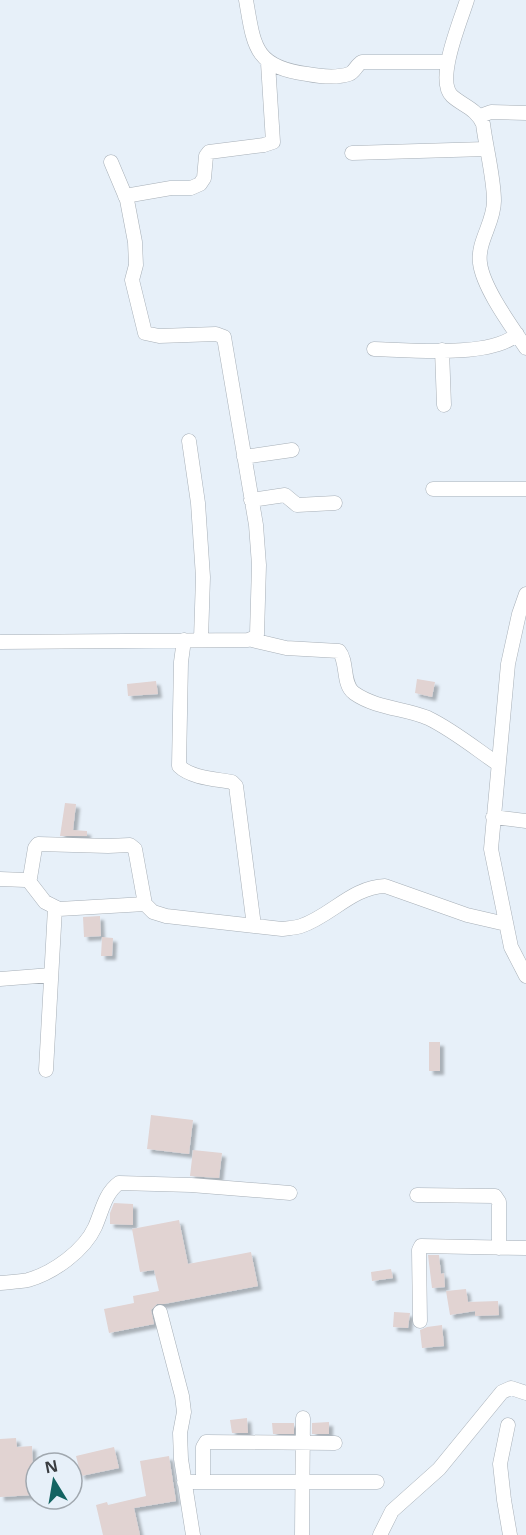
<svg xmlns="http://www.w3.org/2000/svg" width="526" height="1535" font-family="'Open Sans',sans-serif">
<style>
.building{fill:#e1d3d2;filter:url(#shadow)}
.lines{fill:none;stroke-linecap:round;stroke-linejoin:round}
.minor-casing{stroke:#a7afb7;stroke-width:15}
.minor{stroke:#fff;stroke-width:14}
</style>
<defs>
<filter id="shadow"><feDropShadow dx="4" dy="4" stdDeviation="1.5" flood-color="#0004"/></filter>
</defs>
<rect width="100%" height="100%" fill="#e7f0f9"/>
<!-- building -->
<path class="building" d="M417,679L435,682L432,697L415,693Z
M156,681L158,694L128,696L127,684Z
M65,803L76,804L73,830L87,831V836H60Z
M100,916L101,936L84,937L83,917Z
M102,937L113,938L112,956H101Z
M429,1042H440V1071H429Z
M151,1115L193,1120L189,1154L147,1149Z
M193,1150L222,1153L219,1178L190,1176Z
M114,1203L133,1204V1225L110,1224V1213Z
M179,1220L188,1264L251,1252L258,1286L164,1304H157L151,1310L154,1324L109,1333L104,1309L134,1303L133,1296L159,1291L154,1270L140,1272L132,1229Z
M428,1255H439L441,1274L444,1273L445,1287L432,1288Z
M391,1269L393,1278L372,1281L371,1272Z
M466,1289L468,1302L498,1301L499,1315L475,1316V1311L450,1315L446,1291Z
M394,1312L410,1313L408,1328L393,1327Z
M442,1325L444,1346L422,1348L420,1330L427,1327Z
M247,1418L248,1433H232L230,1420Z
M329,1422V1434H312V1423Z
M272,1423H294V1434H273Z
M16,1438L17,1447L32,1446L34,1495L0,1497V1439Z
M114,1447L119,1468L81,1476L76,1456Z
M169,1456L176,1501L134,1508L140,1535H103L96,1505L107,1502L108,1505L146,1496L140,1461Z"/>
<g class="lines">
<!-- minor casing -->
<g class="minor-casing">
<path id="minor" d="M246,0C254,46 254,67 307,74C318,76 337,78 349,74C355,72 356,65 362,62H448
M467,0C461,20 435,80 452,96C463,106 476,108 483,124C486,148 494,178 494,201C494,223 477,242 480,263C483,288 512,327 526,348
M480,116L491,112L526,113
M352,153L486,149
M125,196L171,188H191L200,184L204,178L206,156L209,152L264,145L273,142L268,63
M374,349C409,350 492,358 517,334
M442,350L444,405
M189,441L198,503L203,577L201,639
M244,457L292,450
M433,489H526
M251,500L285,495L297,505L335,503
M526,594L519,614L508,664L491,849L511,947L526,976
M184,640L181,662L179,766C191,778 216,779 232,782L236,786L254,926
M252,640L286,648L339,651C348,662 342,684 354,693C377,709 405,708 428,718C453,730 476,749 498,764
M0,642L248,640L256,637L257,634L259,565L256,525L224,337L216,334L159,336L145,333L132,280L136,265L135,242L127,200L111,162
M493,817L526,821
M0,879L25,880L30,878L35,848L38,844L108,846L130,845L135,849L145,904L153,912L166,916L282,929C288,928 295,928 301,926C331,916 352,887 385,886L467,915L506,924
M28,880L45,902L59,909L145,904
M0,979L51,975
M46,1070L55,908
M417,1195L495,1196L499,1202V1248
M0,1283C9,1282 19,1282 28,1280C53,1273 84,1251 95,1227C102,1211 105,1193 119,1183L191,1185L290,1193
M160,1312L182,1396L184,1412L180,1433L181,1459L193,1535
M420,1321L419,1250L421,1246L526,1248
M508,1425L500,1464L504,1500L510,1535
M184,1482H377
M203,1482V1447L206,1442L335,1443
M302,1535L303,1418
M380,1535L392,1511L439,1469L502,1392L511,1388L526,1393"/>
</g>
<!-- minor -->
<use href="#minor" class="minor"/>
</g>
<!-- north arrow -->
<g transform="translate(54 1481) rotate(349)"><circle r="28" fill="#e7f0f9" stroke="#a1a8af" stroke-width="1.5"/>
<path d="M0-4.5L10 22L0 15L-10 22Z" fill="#136361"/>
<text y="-9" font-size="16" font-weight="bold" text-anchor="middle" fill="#393c40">N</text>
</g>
</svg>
